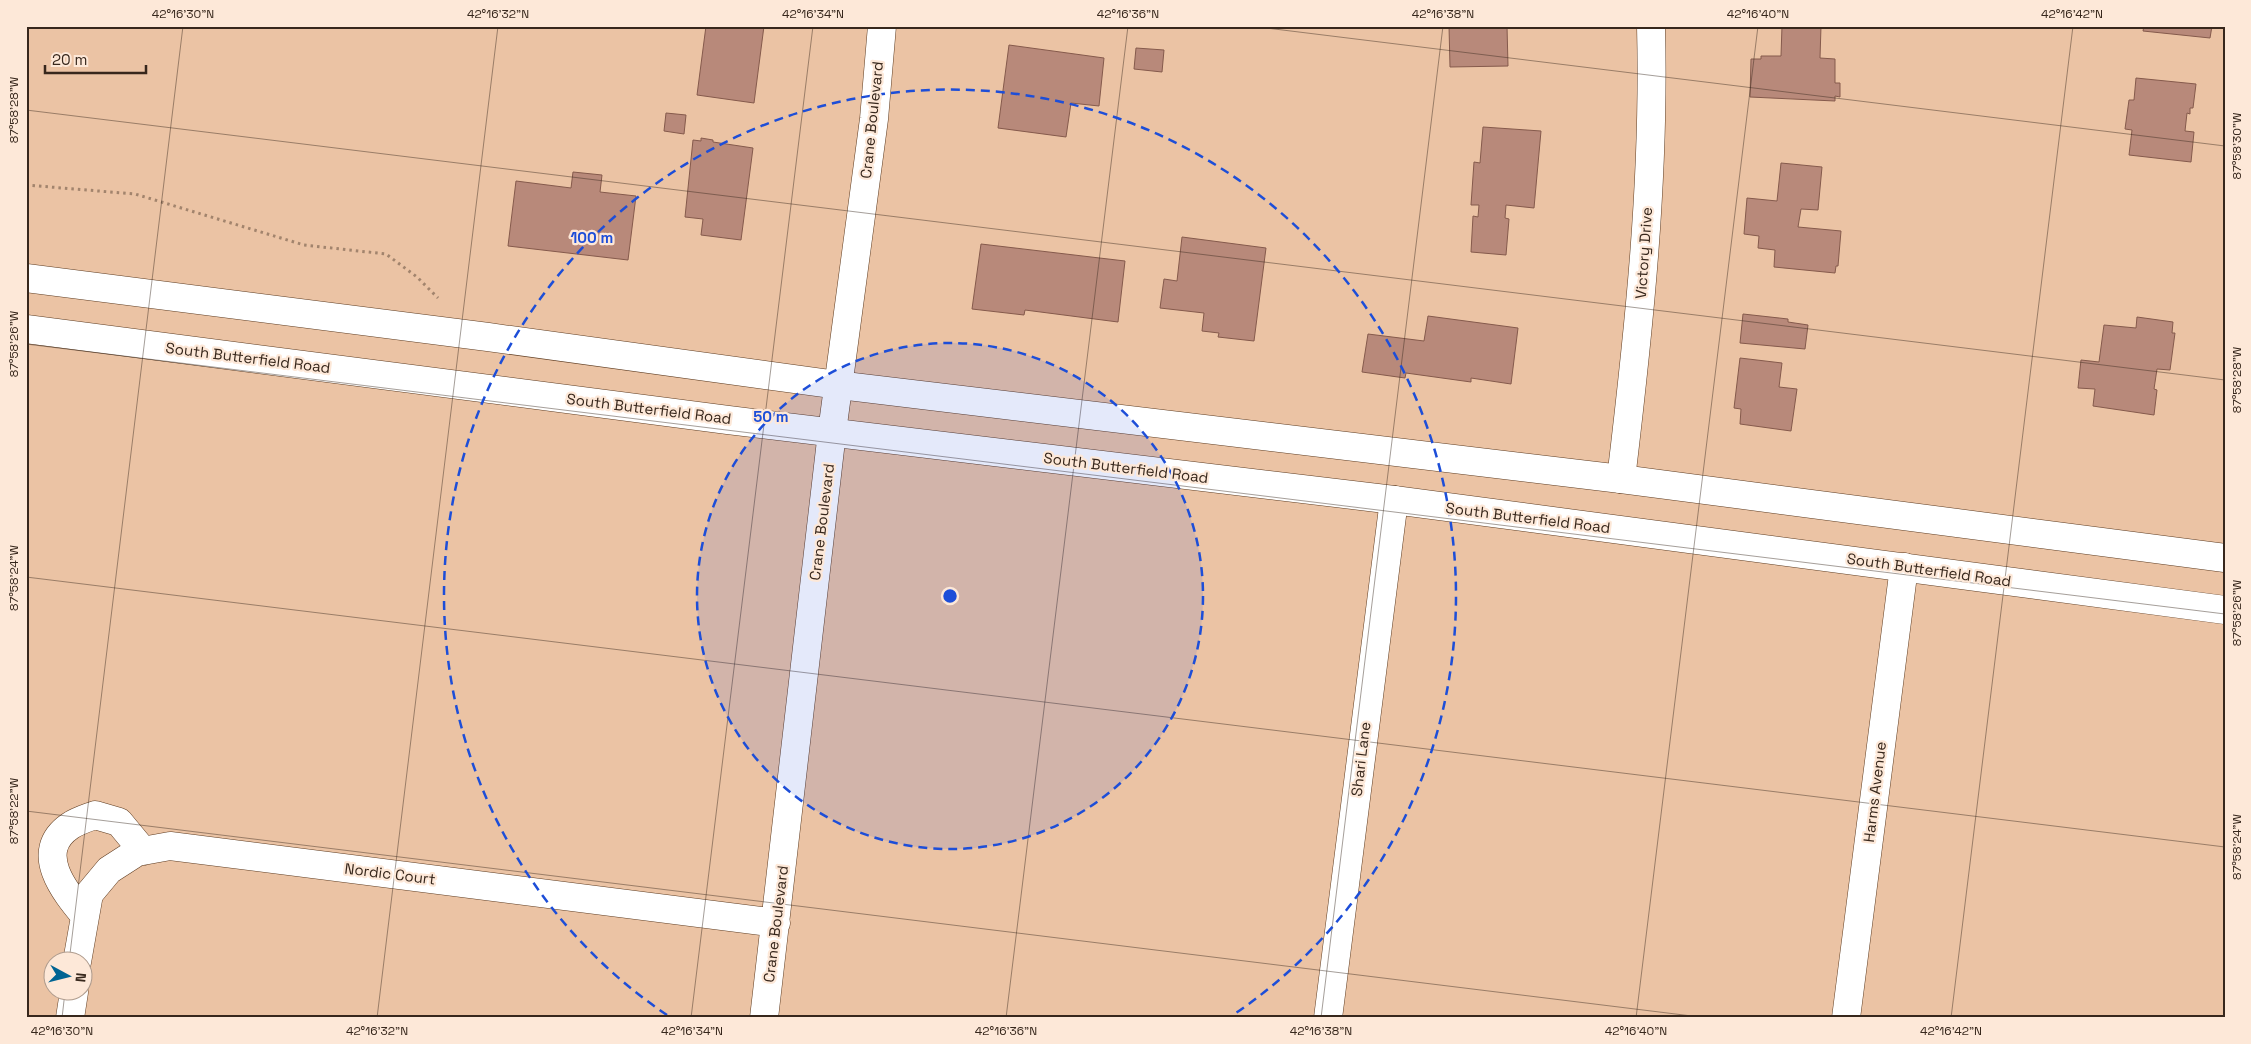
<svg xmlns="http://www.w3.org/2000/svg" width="2251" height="1044" font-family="'Space Grotesk',sans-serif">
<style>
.building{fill:#b8897a;stroke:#855a4c}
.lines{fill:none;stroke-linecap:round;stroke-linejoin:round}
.minor-casing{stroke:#5f3d22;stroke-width:29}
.major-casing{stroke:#5f3d22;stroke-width:29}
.path{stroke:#a2846d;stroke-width:3;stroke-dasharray:2.5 4;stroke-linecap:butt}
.minor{stroke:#fff;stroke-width:28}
.major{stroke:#fff;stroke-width:28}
.ticks{fill:none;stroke:#37271c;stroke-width:1;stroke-opacity:0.45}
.ring{fill:none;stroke:#1d4ed8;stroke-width:2.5;stroke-dasharray:9 6}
.labels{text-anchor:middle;stroke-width:4.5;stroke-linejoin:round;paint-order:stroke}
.street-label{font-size:15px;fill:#37271c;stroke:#fde8d8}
.centre{fill:#1d4ed8;stroke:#fde8d8;stroke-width:2.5}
.ring-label{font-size:15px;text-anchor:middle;font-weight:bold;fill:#1d4ed8;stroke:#fde8d8;stroke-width:4.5;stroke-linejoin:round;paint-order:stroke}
.neatline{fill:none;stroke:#37271c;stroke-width:2}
.ticks-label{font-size:12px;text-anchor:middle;fill:#37271c}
</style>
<rect width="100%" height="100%" fill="#ebc3a4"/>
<!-- building -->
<path class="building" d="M706,26H764L754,103L697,95Z
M1449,26H1507L1508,66L1450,67Z
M1782,26H1821L1820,58L1835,59V83H1840V97L1835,96V101L1750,97L1751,59H1761V56H1781Z
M2144,26H2212L2210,38L2143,31Z
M1009,45L1104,58L1099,106L1071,103L1066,137L998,128Z
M1136,48L1164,50L1162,72L1134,69Z
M2136,78L2196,84L2193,108H2190V114L2187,113L2185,131L2194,132L2191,162L2129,155L2132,130L2125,129L2129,100H2134Z
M666,113L686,115L684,134L664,131Z
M1483,127L1541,131L1534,208L1506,205L1505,218L1509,219L1506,255L1471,252L1473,216L1478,217L1479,205H1471L1474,162L1480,163Z
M701,138L713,140V142L753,148L741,240L701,235L703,219L685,217L693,140L701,141Z
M1781,163L1822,167L1818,210L1801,209L1798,227L1841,231L1838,266H1836L1835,273L1774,267L1775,250L1758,248L1759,236L1744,234L1747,198L1777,201Z
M573,172L602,175L600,192L636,196L628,260L508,246L516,181L571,188Z
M1182,237L1266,248L1254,341L1218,337L1219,333L1202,331L1204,313L1160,308L1164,279L1177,281Z
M981,244L1125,261L1118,322L1025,310L1024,315L972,309Z
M1743,314L1788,319V322L1808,325L1805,349L1740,343Z
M1428,316L1518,328L1511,384L1471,378V382L1406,373L1405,378L1362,372L1368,334L1424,341Z
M2137,317L2173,322L2172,333H2175L2170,370L2157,369L2154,389L2157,390L2154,415L2093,406L2095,389L2078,388L2081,360L2099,362L2104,325L2136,328Z
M1740,358L1782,363L1779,387L1797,389L1791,431L1740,424L1741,409L1734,408Z"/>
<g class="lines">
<!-- minor casing -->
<g class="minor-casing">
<path id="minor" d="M1621,479C1639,329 1655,178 1651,26
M85,916C65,892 32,852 70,826C77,821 87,818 95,815L119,822L143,851
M77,962L89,894L109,870L137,852L170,846L776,923
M70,1018L74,992
M764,1018L832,432L874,119L882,26
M1328,1018L1394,500
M1846,1018L1904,567"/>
</g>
<!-- major casing -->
<g class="major-casing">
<path id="major" d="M26,278L488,337L838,385L1621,479L2225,558
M26,329L728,420L1394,500L2225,610"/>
</g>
<!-- path -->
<path class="path" d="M26,185L135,194L304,245L386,254L417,277L438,298"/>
<!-- minor -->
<use href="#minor" class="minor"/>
<!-- major -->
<use href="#major" class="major"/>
</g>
<!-- ticks -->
<path class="ticks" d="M1250,26L2225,146M26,110L2225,380M26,344L2225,614M26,577L2225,847M26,811L1708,1018M69,962L183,26M62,1018L65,992M377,1018L498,26M691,1018L813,26M1006,1018L1128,26M1321,1018L1443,26M1636,1018L1758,26M1951,1018L2073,26"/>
<!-- distance rings -->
<circle cx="950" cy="596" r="253" fill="#1d4ed8" fill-opacity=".12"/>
<g class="ring">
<circle cx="950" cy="596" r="253"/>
<path d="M667 1015A506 506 0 1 1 1233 1015"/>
</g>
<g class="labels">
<!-- street labels -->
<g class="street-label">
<text transform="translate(872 120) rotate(-84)" y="5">Crane Boulevard</text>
<text transform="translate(1644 253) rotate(-86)" y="5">Victory Drive</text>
<text transform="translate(248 358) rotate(7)" y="5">South Butterfield Road</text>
<text transform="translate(649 409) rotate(7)" y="5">South Butterfield Road</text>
<text transform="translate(1126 468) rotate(7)" y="5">South Butterfield Road</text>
<text transform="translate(1528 518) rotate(7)" y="5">South Butterfield Road</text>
<text transform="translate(822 522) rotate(-83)" y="5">Crane Boulevard</text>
<text transform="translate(1929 570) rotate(8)" y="5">South Butterfield Road</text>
<text transform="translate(1361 759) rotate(-83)" y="5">Shari Lane</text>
<text transform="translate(1875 792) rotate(-83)" y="5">Harms Avenue</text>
<text transform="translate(390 874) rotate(7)" y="5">Nordic Court</text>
<text transform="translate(776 924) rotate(-83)" y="5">Crane Boulevard</text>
</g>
</g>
<circle cx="950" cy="596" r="8" class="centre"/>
<g class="ring-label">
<text x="592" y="243">100 m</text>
<text x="771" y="422">50 m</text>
</g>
<!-- border -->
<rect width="2251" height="1044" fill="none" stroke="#fde8d8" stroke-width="55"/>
<!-- north arrow -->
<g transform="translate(68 976) rotate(97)"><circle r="24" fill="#fde8d8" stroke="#ae9b8d"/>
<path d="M0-4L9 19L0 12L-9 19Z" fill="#006493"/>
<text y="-8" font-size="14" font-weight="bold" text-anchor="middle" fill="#37271c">N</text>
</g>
<!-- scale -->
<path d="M45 65v8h101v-8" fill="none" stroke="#37271c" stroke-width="2.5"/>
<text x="52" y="65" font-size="15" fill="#37271c" stroke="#fde8d8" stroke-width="4" paint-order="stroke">20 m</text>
<rect x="28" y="28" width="2196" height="988" class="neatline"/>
<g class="ticks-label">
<text x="183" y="18">42°16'30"N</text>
<text x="498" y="18">42°16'32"N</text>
<text x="813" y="18">42°16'34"N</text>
<text x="1128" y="18">42°16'36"N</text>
<text x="1443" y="18">42°16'38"N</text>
<text x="1758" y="18">42°16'40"N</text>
<text x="2072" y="18">42°16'42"N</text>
<text transform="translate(14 110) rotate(-90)" y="4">87°58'28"W</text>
<text transform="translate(2237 146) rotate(-90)" y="4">87°58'30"W</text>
<text transform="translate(14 344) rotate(-90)" y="4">87°58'26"W</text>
<text transform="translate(2237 380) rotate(-90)" y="4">87°58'28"W</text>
<text transform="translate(14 578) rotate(-90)" y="4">87°58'24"W</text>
<text transform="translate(2237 613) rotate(-90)" y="4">87°58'26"W</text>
<text transform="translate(14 811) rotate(-90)" y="4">87°58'22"W</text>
<text transform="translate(2237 847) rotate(-90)" y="4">87°58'24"W</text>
<text x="62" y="1035">42°16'30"N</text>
<text x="377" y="1035">42°16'32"N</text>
<text x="692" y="1035">42°16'34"N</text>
<text x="1006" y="1035">42°16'36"N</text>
<text x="1321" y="1035">42°16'38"N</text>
<text x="1636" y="1035">42°16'40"N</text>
<text x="1951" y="1035">42°16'42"N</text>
</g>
</svg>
